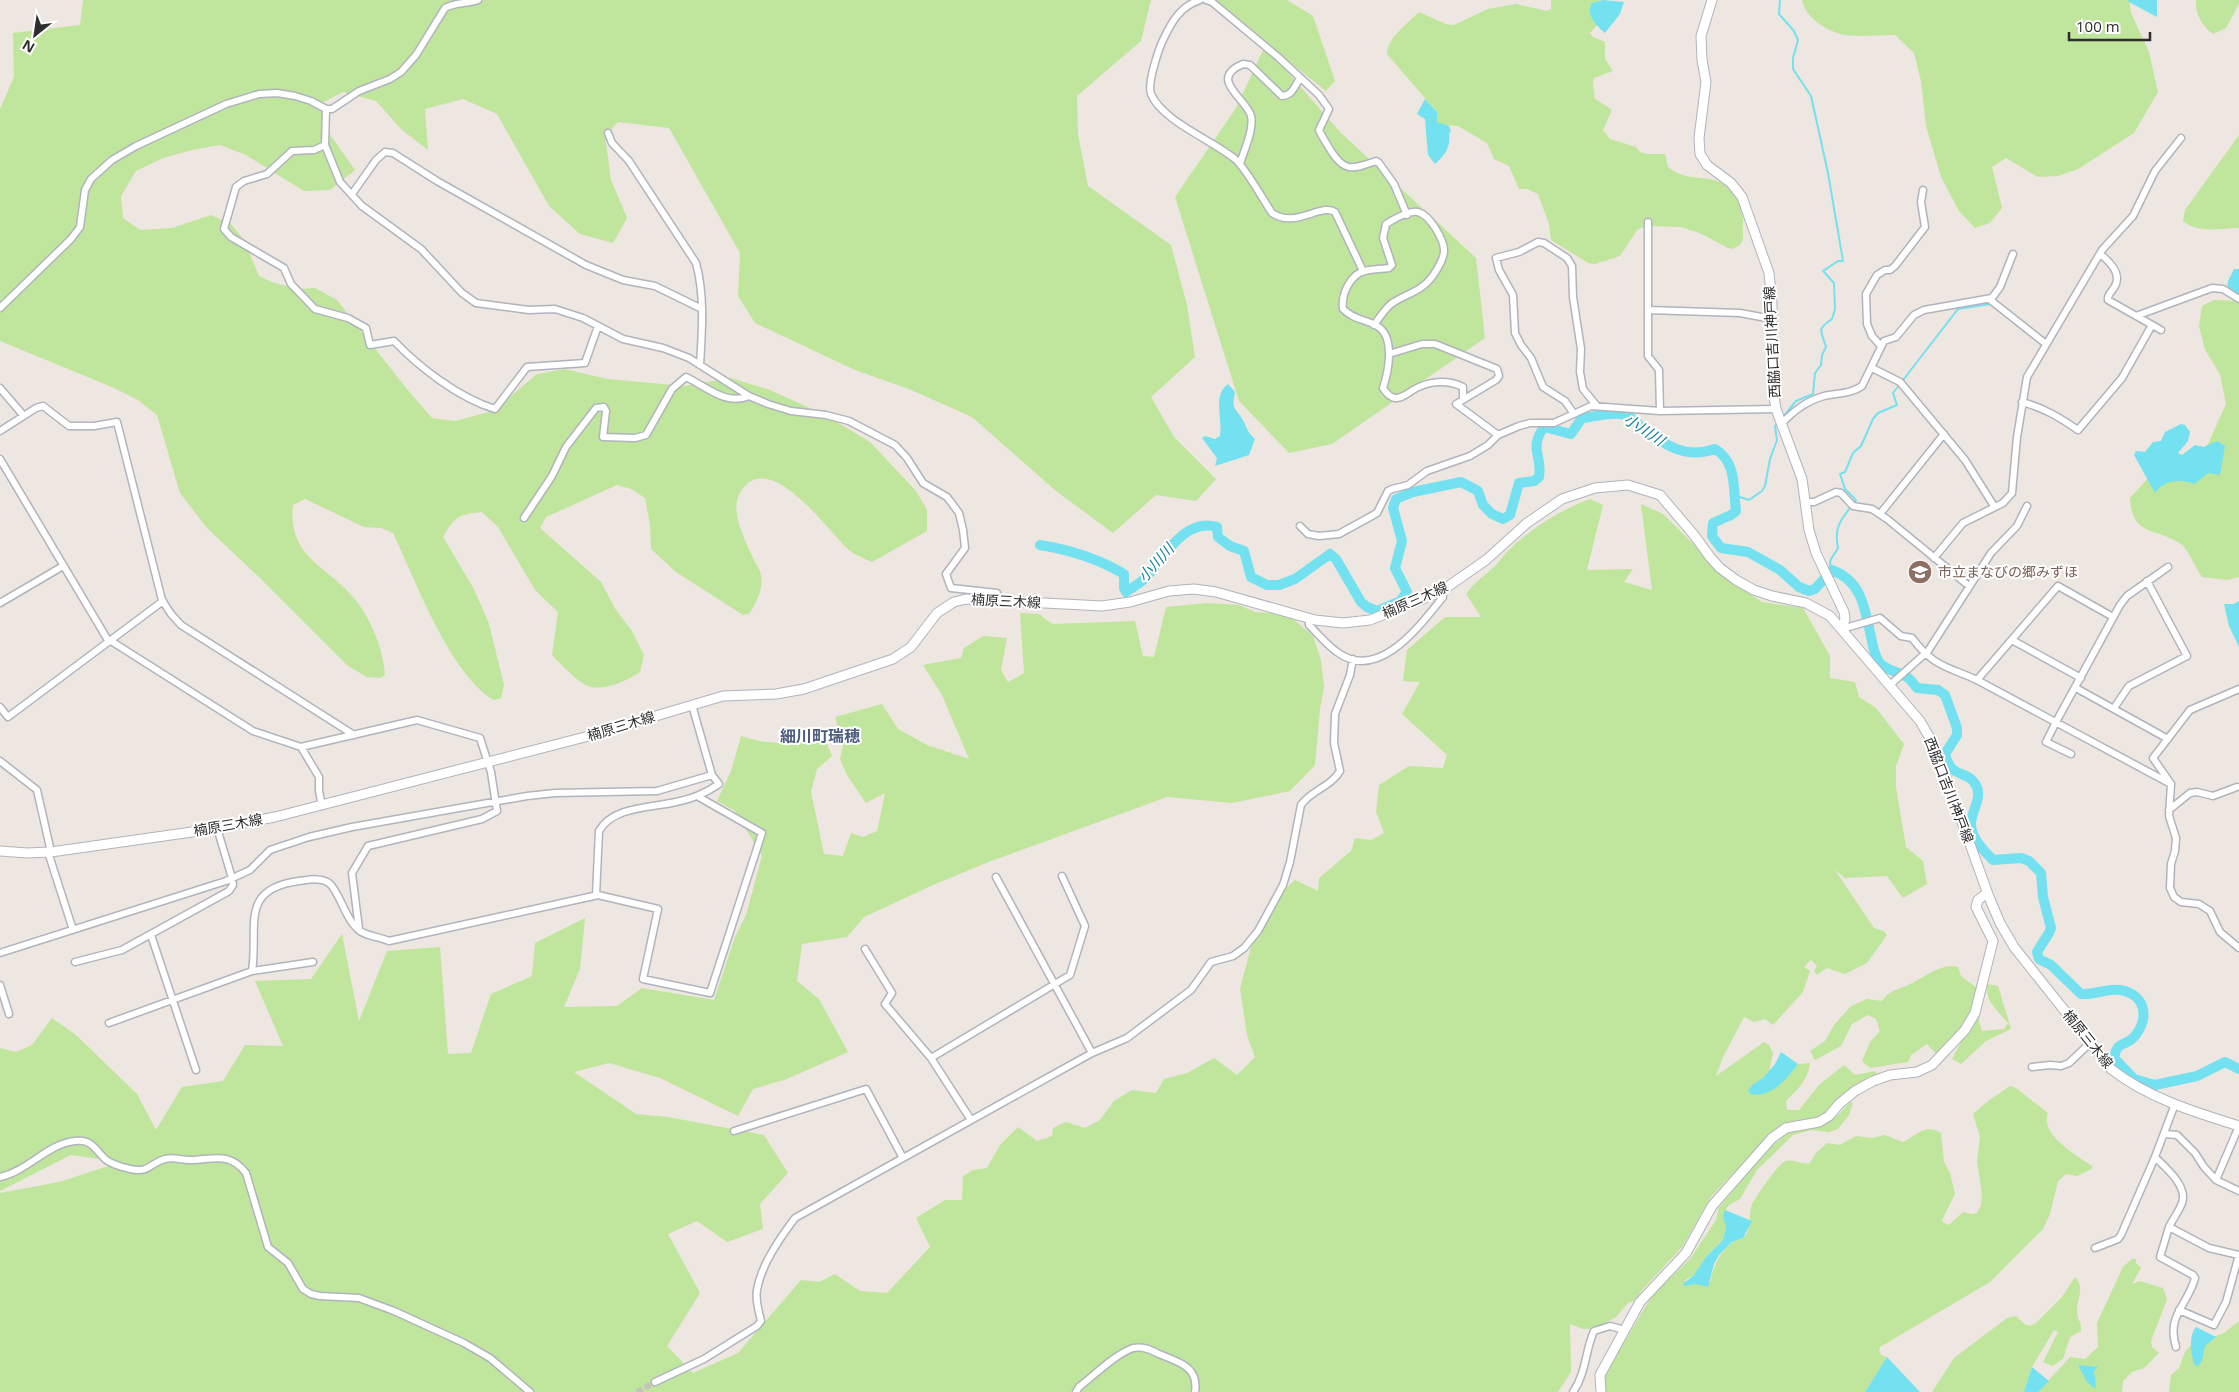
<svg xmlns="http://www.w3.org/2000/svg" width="2239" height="1392" font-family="'Open Sans','Noto Sans JP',sans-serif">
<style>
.green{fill:#c0e59c}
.water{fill:#73e1f0}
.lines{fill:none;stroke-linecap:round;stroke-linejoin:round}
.stream{stroke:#73e1f0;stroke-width:2}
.river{stroke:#73e1f0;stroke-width:10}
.minor-tunnel{stroke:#c7c1bc;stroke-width:6;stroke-dasharray:6 3;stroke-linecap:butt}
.minor-casing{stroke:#b0b4bd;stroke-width:9}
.secondary-casing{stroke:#b0b4bd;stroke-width:11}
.minor{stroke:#fff;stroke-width:6}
.secondary{stroke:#fff;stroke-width:9}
.labels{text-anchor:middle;stroke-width:4;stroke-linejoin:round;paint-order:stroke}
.street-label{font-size:14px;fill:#2d2d2d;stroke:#fff}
.education-label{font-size:14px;fill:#785e54;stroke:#fff;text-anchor:start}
.water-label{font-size:15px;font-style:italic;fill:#0d7e9a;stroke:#fff}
.quarter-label{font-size:16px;font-weight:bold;fill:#4c5d7f;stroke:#fff}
</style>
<rect width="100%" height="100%" fill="#eee6e0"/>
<!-- green -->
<path class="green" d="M83,0H1151L1141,41L1077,96L1078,134L1088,186L1171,245L1187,305L1195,357L1151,397L1174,437L1216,479L1196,501L1156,495L1113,533L1056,491L972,417L909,389L855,370L755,323L738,296L740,253L669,128L618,122L605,136L611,180L627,218L613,243L580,234L549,206L497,114L463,99L425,109L428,150L402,130L376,101L343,92L322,103L326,129L355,170L330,190L304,191L246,155L220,145L192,150L163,158L136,171L121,196L123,218L140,230L172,228L211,215L231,224L244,240L259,276L274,283L300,289L315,288L337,300L406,388L432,418L455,421L493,411L537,374L565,369L607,379L685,386L731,378L770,390L825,415L870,442L916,491L927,510V531L872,562C864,558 854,555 848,549C828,531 768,445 740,493C729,512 745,539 753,558C755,563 760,569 761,575C764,588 756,603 749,614L743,615L676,572L651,549L650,525L645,498L631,489L617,485L546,517L540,528L601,582L616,610L632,631L644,655L640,672C629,680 603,692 588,686C576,681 561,664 552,655L558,612L535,590L498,527L482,512C459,514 454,517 443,537L474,589L489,624L504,685L501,698L494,700C450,675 415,579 393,533L381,528L364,527L305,499L293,505C287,560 331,566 358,603C373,624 383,649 385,675L380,678L367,677L348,666L259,577L207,528L180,493L157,415L138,400L112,387L0,341V109L14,77L13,33L80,25Z
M1212,0H1287L1313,16L1335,81L1326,91Z
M1551,0H1603L1592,3L1593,20L1597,25L1590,33L1593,37L1605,42V59L1613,71L1594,78C1591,85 1596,91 1594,98L1612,110L1603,130L1610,139L1636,147L1640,152L1646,154H1665L1668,167C1692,188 1724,165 1739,204C1741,210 1744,217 1743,223C1742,231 1745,239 1740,245L1732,249L1728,248L1702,234L1681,227L1645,226L1637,230L1620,256L1595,264L1588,263L1551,240L1549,224L1538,194L1527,189H1519L1509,166L1494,159L1487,143L1458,126L1443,125L1437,122V112L1387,54C1387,38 1408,23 1419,12L1446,24L1454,25L1488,9L1516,4L1547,11L1551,9Z
M1802,0H2129L2131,13L2149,52L2158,92L2134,133L2078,169L2058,176L2038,177L2006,158L1992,167L2002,208L1990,223L1975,228L1959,211L1941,177L1926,126L1921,81L1914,53L1895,35C1882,35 1856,37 1845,35C1827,31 1806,19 1802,0Z
M2196,0H2239V4L2226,28L2213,34C2202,26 2195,14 2196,0Z
M1265,46L1340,132L1476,258L1485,338L1332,444L1289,453L1239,401L1175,197L1236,108Z
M2239,135V228C2220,228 2199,234 2183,221L2185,210Z
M2214,300L2239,301V577L2227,580L2202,577C2197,570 2187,548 2181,544C2155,527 2132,537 2130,498L2150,476L2190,459L2208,444L2226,404L2220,374L2205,350L2199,326L2202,306Z
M1590,499L1603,505L1587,570L1633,569L1624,582L1652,590L1641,504L1663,514L1732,582L1762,602L1803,608L1830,656V678L1855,682L1859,697L1876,708L1904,744L1896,766V787L1906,847L1923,861L1927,884L1903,898L1887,876L1845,878L1835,870L1874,928L1884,931L1887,935L1867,963L1845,974L1827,968L1817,975L1814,971L1817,966L1811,960L1804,967L1810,971L1803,992L1773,1025L1765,1019L1754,1022L1744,1017L1723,1057L1716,1076L1764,1042L1769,1045L1773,1053L1769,1071L1798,1064L1810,1063C1808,1080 1798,1089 1786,1101L1787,1110H1799L1819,1085L1844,1065L1855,1075L1875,1071L1877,1074L1843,1094L1820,1117L1781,1125L1768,1136L1710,1198L1683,1246L1643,1289L1634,1301L1628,1303L1616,1317L1594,1329H1583L1570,1324L1571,1372L1558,1392H0V1193L59,1182L121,1162L71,1155L0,1191V1048L16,1052L32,1045L52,1018L76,1035L137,1094L156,1130L182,1087L223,1081L245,1045L283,1046L255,981L311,979L342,934L359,1021L387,951L440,947L448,1054L471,1053L491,994L532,976L535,943L585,918L580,969L564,1007L617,1006L642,988L714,1000L735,937L746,915L762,856L735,811L717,801L731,771L741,736C775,747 789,743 823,734L832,756L817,769L811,792L824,854L843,856L851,833L863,837L877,831L885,793L866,803L847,775L840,759L843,745L835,717L882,704L898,729L927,745L969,759L942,695L923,665L961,658L964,648L983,636L1007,638L1001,670L1008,682L1024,673L1020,613L1039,614L1052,624L1135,621L1143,656L1154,657L1166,607L1207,603L1239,605L1255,612L1272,613L1293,619L1313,636L1321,660L1324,687L1320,709L1315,765L1290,791L1232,803L1167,797L986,863L933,885L864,917L847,937L802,944L797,981L819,999L848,1052L787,1079L753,1089L738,1116L660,1078L609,1063L574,1072L636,1114L668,1117L764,1135L788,1173L760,1204L763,1229L727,1242L697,1221L668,1234L700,1293L667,1346L693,1373L738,1353L801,1280L819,1282L835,1274L860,1291L887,1293L930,1247L916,1218L945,1200H962L963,1176L973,1170L987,1168L1000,1145L1018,1127L1037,1141L1052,1136L1053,1128L1066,1122L1085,1128L1100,1120L1114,1101L1132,1090L1156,1093L1164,1079L1187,1073L1214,1058L1237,1075L1255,1057L1247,1035L1240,989L1251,947L1286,888L1295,880L1318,891L1319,878L1351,851L1355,838L1371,840L1384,833L1376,812L1379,785L1409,766L1443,768L1447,755L1402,714L1420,682L1403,681L1407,650L1445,617H1481L1466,594C1475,581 1485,576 1496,565C1500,561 1502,557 1506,553C1530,529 1558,511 1590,499Z
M1952,966L1958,967L1961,976L1977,988C1969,1022 1961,1031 1936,1054L1927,1044L1911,1055L1908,1062L1870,1068L1862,1061L1870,1042L1880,1031L1876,1019L1868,1015L1852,1024L1841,1046L1815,1060L1810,1051L1825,1041L1834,1025L1851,1006L1867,999L1882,1001C1891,989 1896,991 1908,985C1924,978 1934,967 1952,966Z
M1987,984L1998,986L2011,1029L1986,1041L1961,1064L1952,1059L1981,1004L1979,1022L1982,1031L2004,1029L2008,1023C1997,1010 1985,1001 1987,984Z
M2010,1086L2016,1088L2048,1113C2039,1134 2077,1156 2092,1166V1169L2077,1176L2066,1174L2058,1181L2050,1214L2043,1229L1990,1282L1880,1347L1879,1350L1881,1355L1887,1357L1865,1392H1606L1605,1375L1653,1294L1690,1259L1716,1220L1718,1209L1753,1165L1787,1132L1825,1124L1840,1113L1850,1102L1853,1103L1849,1115L1838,1129L1829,1132L1811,1130L1793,1135L1757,1170L1740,1199L1729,1205L1724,1212L1726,1228L1723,1240L1706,1257L1694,1275L1684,1281L1710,1282C1714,1265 1719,1253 1733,1242C1736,1240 1741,1240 1744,1237C1753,1228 1748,1214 1752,1204C1757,1196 1778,1163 1786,1161C1795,1159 1801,1165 1810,1163L1816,1153L1827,1143L1840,1145L1856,1136L1872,1138L1885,1135L1903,1142C1917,1135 1926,1123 1941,1133L1944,1162L1950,1173L1955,1194L1942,1220L1943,1222L1949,1225L1963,1212L1972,1214L1977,1213L1981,1205L1982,1195L1977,1161L1980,1137L1973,1114L1988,1101Z
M2132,1259H2136V1263L2141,1268L2132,1284L2140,1281L2163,1288L2167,1299L2151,1341L2152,1347L2159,1353L2144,1368L2132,1372L2123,1381L2122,1392H2038L2070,1357L2085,1359L2098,1347L2097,1323L2123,1267Z
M2075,1277C2086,1289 2076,1299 2077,1312C2077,1319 2082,1323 2081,1331L2070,1337L2063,1359L2053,1366L2043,1362L2058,1332L2054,1330L2032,1367L2024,1392H1932L1954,1358L2007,1318L2016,1316C2023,1323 2027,1329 2036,1323L2062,1297Z
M2239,1321V1392H2169L2171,1375L2179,1368L2185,1352L2191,1345L2224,1333Z"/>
<!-- water -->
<path class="water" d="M1603,0L1624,2L1620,14L1605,33C1597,26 1585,15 1592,3Z
M2128,0H2157V17L2129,2Z
M1425,99L1437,112V122L1449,126L1451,132L1449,133C1451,147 1445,155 1435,164L1428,155L1425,119L1417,114Z
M2234,269H2239V296L2227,289L2228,281Z
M1228,384L1235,392C1231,412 1236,407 1244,422C1247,429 1249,434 1255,439L1249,455L1215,466L1217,458L1202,438L1205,436L1215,439L1220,436C1223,419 1212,395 1228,384Z
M2181,424L2185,425L2190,432L2188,441L2178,453L2182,455L2195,445L2204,447L2217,441L2225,446L2220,475L2208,473L2195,484C2179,479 2165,479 2155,493L2134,455L2136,451L2145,452L2153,442L2161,441L2165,432Z
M2239,601V647L2229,626L2224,604H2234Z
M1781,1052L1798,1064C1787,1079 1771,1098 1751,1094L1748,1091L1752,1085L1763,1078L1775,1064Z
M1725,1210L1752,1221L1743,1238L1732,1242L1719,1255L1714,1264L1708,1287L1696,1284L1684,1286L1683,1284L1694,1275L1706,1257L1723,1240L1726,1228L1723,1215Z
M2196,1327L2216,1337L2205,1346L2202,1361L2198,1366H2195C2191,1355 2188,1337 2196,1327Z
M1887,1357L1920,1392H1865Z
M2078,1365L2098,1367L2094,1371L2096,1387L2094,1388L2087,1382Z
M2032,1367L2049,1381L2038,1392H2024Z"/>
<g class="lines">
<!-- stream -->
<path class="stream" d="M1780,0L1779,14L1794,31L1798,40L1793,58V69L1811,96L1828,173L1843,261H1838L1823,271L1834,283L1835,309L1832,319C1816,330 1821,330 1826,347L1822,355L1821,365L1815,373L1813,394L1796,401L1783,417
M1734,495L1749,500L1762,491L1765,486L1770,459L1777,440L1775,426L1778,423
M1832,570C1827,559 1833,558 1838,548C1833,525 1843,518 1856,500L1845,489L1840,474L1845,472L1853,453L1861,446L1873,419L1878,413L1897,405L1893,393L1958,309L1990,304"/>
<!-- river -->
<path class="river" d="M1040,545C1071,550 1097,558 1124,574V588L1126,592C1132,587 1140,584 1145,578C1164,558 1184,517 1217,527L1218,537L1230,546L1244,551L1251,577L1267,585H1279L1295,579L1330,554L1336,559L1361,602L1367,607L1377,611L1400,601L1407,592L1395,568L1402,541L1393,508L1396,499L1413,492L1461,482L1478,491L1483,505L1492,514L1503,519L1510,515L1519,483L1534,481L1539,477C1543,455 1528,450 1544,427L1571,434L1582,418C1596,417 1612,411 1625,415C1632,417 1638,424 1644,429C1666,446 1686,459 1715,449C1737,462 1733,488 1736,511L1731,515L1713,523L1712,536L1721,548L1748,552L1780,570L1799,587L1809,591L1815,589L1832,570C1862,581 1865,609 1871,637C1873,645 1874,655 1879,662C1886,671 1898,671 1907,677C1911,680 1914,684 1917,688L1938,690L1945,695L1957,728V735L1945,754C1952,781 1966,768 1976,785C1983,798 1971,811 1971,824C1971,838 1984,851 1993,860L2021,858L2029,861L2041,873L2043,897L2051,928L2049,933L2037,952L2039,959L2051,965L2081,994C2096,995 2107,988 2120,990C2146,994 2150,1019 2134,1037C2125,1047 2117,1040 2114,1058L2134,1079L2155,1085L2197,1076L2225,1062L2239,1069"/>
<!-- minor-tunnel -->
<path class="minor-tunnel" d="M637,1392L655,1382"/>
<!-- minor casing -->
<g class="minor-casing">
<path id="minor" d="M1200,0C1181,6 1172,21 1164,38C1159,48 1147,83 1151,94C1162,121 1214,141 1235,159C1245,167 1264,201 1272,213C1295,229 1320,203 1335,212L1363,271
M1206,0L1212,2L1278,57L1319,95L1329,109L1319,130C1322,137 1327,144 1331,151C1345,173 1353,169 1376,161L1379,163L1394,184L1407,215
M326,109L325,145L340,182L362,206L421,249L462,293L476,303L529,310L555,309L583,318L623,339L663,348L689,358L749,396L768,404L791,411L826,415L849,421L895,445L907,458L923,483L947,497L959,513L963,530L965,548L946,574L951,588L997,593L998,600
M608,133L612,143L629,161L696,263C705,296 702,331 700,365
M325,145L314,150L292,151L267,174L244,181L236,187L224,229L231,237L284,268L291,284L315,309L348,318L366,328L370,345L394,341C420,368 459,398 495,409L527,367L585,363L598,326
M1240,164C1244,150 1254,130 1251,116C1247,99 1207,79 1243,64L1250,65L1282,96C1292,96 1295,86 1300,78
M352,194L376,160L385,152L393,153L437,181L586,265L623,280L655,286L702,309
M1648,222V356L1659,370L1660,411
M2100,254C2109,261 2122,273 2115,286C2112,292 2107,294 2108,300L2161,330
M1989,299L2046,344
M0,308L71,239L80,227L85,190L91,179L112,160L136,146L226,104L259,94L277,93L295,96L311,101L326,109H332L359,91L390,79L401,72L416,55L445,8C455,2 467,4 478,0
M1648,310L1740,313L1772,319
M2136,316L2212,288L2223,289L2239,299
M1374,325C1379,318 1385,309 1391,304C1405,294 1421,292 1432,277C1437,270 1443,261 1444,252C1445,241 1430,215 1418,212C1409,210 1394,219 1386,224L1383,238L1392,265L1389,268C1382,269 1373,269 1365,271C1350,274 1341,295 1343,309C1354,320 1365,319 1377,326C1396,337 1388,373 1383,388C1386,393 1389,397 1395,398C1401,399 1408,393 1413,390C1428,381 1447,379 1463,387V399
M1881,346L1872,336L1867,324L1866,294L1877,275L1885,270H1890L1895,266L1925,227L1921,202L1923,190
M1389,354L1422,344H1435L1497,369L1499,376L1496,380L1456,404L1498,435
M1872,368L1900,382L1965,460L1994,506
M0,388L23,415
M2022,402C2044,408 2059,417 2078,430L2122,378L2152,325
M1574,414L1565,401L1543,387L1531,358L1521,345L1515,333L1513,295L1499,270L1496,258L1519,252L1538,242L1544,243L1567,258L1572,266L1573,297L1581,349L1580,372L1583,389L1596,405
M1782,423C1794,411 1806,401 1824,396C1837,393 1851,394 1862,386L1884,341L1896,337L1914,315L1924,310L1992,298L2000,287L2013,254
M0,431L36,408L43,406L69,426H94L117,422L162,600L171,614L181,625L354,735
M0,459L109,642
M1805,502H1814L1836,492L1841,493L1853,506L1872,509L1887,519L1969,586
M1880,514L1944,434
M524,518L552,476L566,447L596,408L604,407L606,411L603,437L635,438L646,435L672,389L686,377C707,387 726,406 749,396
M1300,526L1308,534L1319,536L1339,534L1377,513L1388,491L1392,489L1408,485L1427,471L1470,456L1488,445L1498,435L1519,426L1530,423H1554L1591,406L1660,411L1776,409
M1934,558L1963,523L2003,503L2012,493L2017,437L2027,377L2102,250L2133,216L2155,171L2181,138
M0,603L63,566
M1309,618V625C1318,634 1327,645 1337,652C1379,683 1420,625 1443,597L1440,592
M1842,629L1880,618L1901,636L1912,638C1934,667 1946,666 1977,680L2171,784
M2012,640L2081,678
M111,641L253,731L301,747L417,720L480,738L491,772L497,811L482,819L368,846L352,873L359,929
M1977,680L2058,586L2113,617
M1890,685L1928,651L1991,553L2017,526L2027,506
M2076,688L2168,739
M2239,689L2190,710L2153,758L2171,784L2169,816L2176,838L2175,851L2171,864L2170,888L2174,897L2181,902L2199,904L2210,911L2220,932L2239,948
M0,707L8,717L163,601
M2114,708L2129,686L2187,656L2147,581
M301,747L319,777V791L322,806
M2071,754L2046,742L2056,722L2120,605L2127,596L2168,567
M0,761L37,790L51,852
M2169,810L2190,793L2197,792L2213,796L2237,787
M48,852L73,930
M996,877L1092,1053
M596,895L599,831C613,806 651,808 676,802C692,799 706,793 719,784L712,775L692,705
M151,935L196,1070
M865,949L892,993L885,1004L931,1058L971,1120
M0,953L226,881L250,870L270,850L309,837L352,827L527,796L555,793L657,791L712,775
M75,962L122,950L229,891L233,885L232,878L217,828
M252,971C259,927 238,889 299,881C308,880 321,877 329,883C340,892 345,920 360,931C367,936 380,937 389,941L598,895L658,909L643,979L710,993L762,833L697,796
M0,985L9,1014
M109,1023L252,971L313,962
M931,1058L1070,975L1085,926L1062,876
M2032,1067L2050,1065L2061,1066L2069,1063L2090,1043
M734,1131L866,1089L903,1158
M2165,1134L2177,1135L2195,1153L2204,1167L2216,1180L2239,1191
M2155,1157C2166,1168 2188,1186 2182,1203C2179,1211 2173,1219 2169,1227L2209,1248L2239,1255L2226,1302L2214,1325L2179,1310
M0,1177C28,1171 47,1144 75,1141C93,1139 95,1150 105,1159C112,1165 122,1167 130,1169C151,1173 149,1163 165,1159C174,1156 182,1161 191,1160C215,1159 230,1152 246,1173L268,1247L288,1263L303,1289L311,1294L320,1296L359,1298L394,1311L464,1343L490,1358L530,1392
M2216,1180L2239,1126
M2169,1227L2160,1257L2193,1275L2195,1278C2188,1305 2166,1315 2176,1347
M2095,1248L2118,1239L2121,1235L2155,1157L2175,1104
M655,1382L704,1359L757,1326L761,1321C759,1312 755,1300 757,1290C761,1265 780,1238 795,1218L1092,1053L1127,1038L1191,990L1211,962L1233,956L1244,948L1258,931L1283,885L1290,862L1301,805C1311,790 1331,787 1340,771L1334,743L1335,714L1350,675L1353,659
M1076,1392L1079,1387C1096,1374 1114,1355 1133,1348C1143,1346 1151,1350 1159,1354C1178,1362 1199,1366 1195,1392
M1573,1392C1586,1374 1585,1351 1594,1331L1610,1326L1624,1330"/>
</g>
<!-- secondary casing -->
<g class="secondary-casing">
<path id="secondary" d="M1712,0L1701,36L1702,60L1706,82L1699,138L1700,154L1707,165L1731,183L1742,197L1769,273L1772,304L1773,391L1776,409L1802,479L1809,530L1816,553L1844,612L1845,619L1842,629
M0,851L27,853L51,852L206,830L275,817L585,737L723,696L776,694L804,689L893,659L911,647L937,613L954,602L966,599L1102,606L1130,602L1169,591L1194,589L1216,592L1315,620L1343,623L1370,620L1440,592L1486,560L1527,523L1562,499L1595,488L1628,485L1660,495L1694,535L1710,557L1720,568L1736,580L1754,590L1772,596L1806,603L1830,616L1920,721L1935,747L1989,897L2000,923L2014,947L2111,1069C2148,1098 2194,1112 2239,1126
M1601,1392L1600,1375L1640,1302L1686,1253L1712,1206L1772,1138L1786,1128L1819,1122L1829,1116L1839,1104L1855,1091L1873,1081L1890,1075L1917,1072L1932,1065L1965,1030L1975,1013L1993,941L1976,907L1978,900L1987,893"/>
</g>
<!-- minor -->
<use href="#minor" class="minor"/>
<!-- secondary -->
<use href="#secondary" class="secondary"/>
</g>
<!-- icons -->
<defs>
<g id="school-disc" transform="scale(1.25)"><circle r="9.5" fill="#8d6e63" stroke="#fff"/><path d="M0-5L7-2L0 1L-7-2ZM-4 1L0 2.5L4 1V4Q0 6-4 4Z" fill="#fff"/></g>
</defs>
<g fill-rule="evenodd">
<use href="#school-disc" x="1920" y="572"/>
</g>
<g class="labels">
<!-- street labels -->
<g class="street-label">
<text transform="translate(1772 342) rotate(-93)" y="5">西脇口吉川神戸線</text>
<text transform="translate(1415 600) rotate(-24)" y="5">楠原三木線</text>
<text transform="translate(1006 601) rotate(3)" y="5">楠原三木線</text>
<text transform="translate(621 726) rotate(-17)" y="5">楠原三木線</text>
<text transform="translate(1949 790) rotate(69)" y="5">西脇口吉川神戸線</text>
<text transform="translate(228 825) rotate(-10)" y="5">楠原三木線</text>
<text transform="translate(2088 1039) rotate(51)" y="5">楠原三木線</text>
</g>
<!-- education labels -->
<g class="education-label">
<text x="1938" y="577">市立まなびの郷みずほ</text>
</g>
<!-- water labels -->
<g class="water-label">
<text transform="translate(1644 430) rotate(33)" y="5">小川川</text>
<text transform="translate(1156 563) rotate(-48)" y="5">小川川</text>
</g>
<!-- quarter labels -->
<g class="quarter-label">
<text x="820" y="742">細川町瑞穂</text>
</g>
</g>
<!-- north arrow -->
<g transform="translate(35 35) rotate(210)" stroke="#ffffff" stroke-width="4" paint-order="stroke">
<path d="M0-4L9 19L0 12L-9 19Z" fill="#2d2d2d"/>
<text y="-8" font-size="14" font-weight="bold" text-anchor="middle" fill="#2d2d2d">N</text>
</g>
<!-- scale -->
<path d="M2069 32v8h81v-8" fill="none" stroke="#2d2d2d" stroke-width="2.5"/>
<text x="2076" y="32" font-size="15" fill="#2d2d2d" stroke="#ffffff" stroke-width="4" paint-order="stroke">100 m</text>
</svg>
